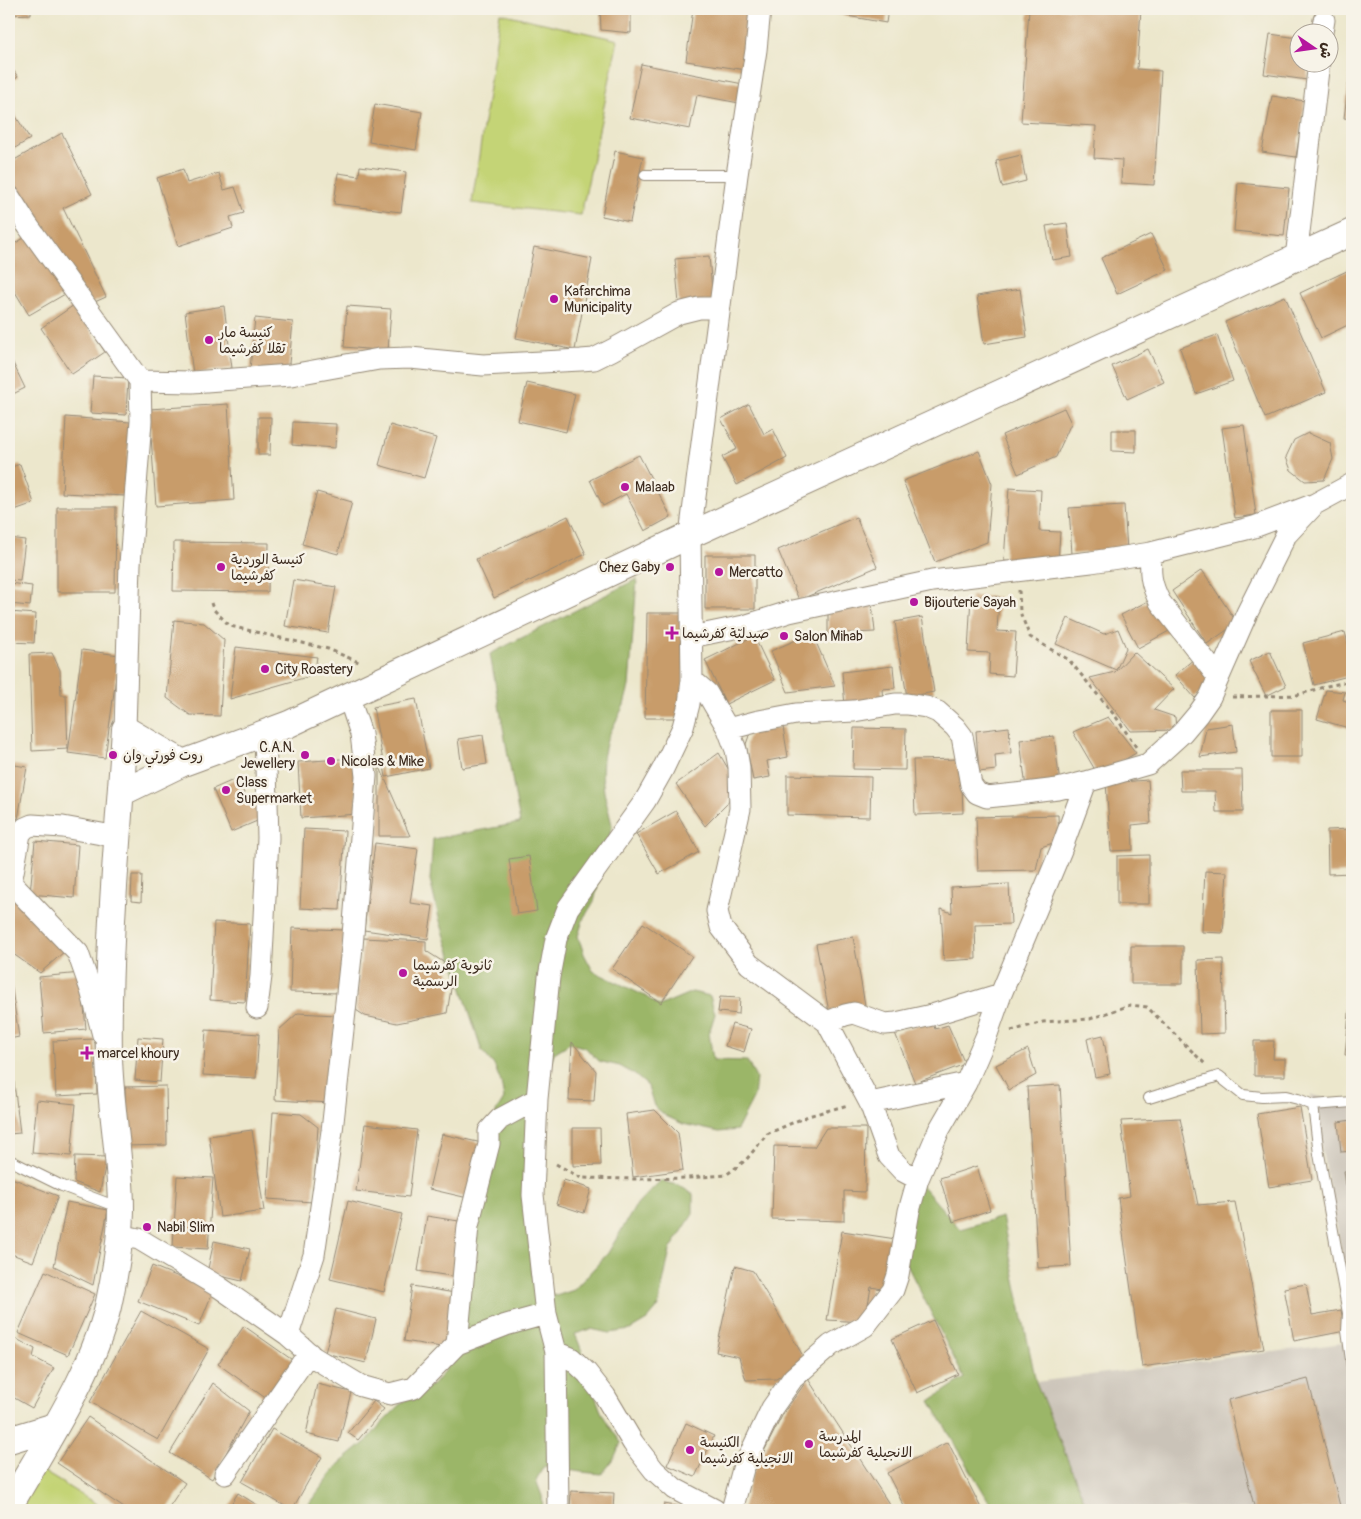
<svg xmlns="http://www.w3.org/2000/svg" width="1361" height="1519" font-family="Pangolin,'Playpen Sans Arabic',sans-serif">
<style>
.industrial{fill:#cac3b8}
.green{fill:#c4d476;stroke:#807f4a}
.forest{fill:#9bb667;stroke:#6b7042}
.building{fill:#c89c6a}
.lines{fill:none;stroke-linecap:round;stroke-linejoin:round}
.service-casing{stroke:#948875;stroke-width:12}
.minor-casing{stroke:#948875;stroke-width:23}
.tertiary-casing{stroke:#948875;stroke-width:28}
.path{stroke:#948875;stroke-width:3;stroke-dasharray:4 4;stroke-linecap:butt}
.service{stroke:#fff;stroke-width:10}
.minor{stroke:#fff;stroke-width:21}
.tertiary{stroke:#fff;stroke-width:26}
.poi-dot{fill:#b5179e;stroke:#f7f3e8;stroke-width:2}
.labels{text-anchor:middle;stroke-width:5;stroke-linejoin:round;paint-order:stroke}
.poi-label{font-size:14px;fill:#3b2a1e;stroke:#f7f3e8;text-anchor:start}
</style>
<rect width="100%" height="100%" fill="#f7f3e8"/>
<filter id="ink" filterUnits="userSpaceOnUse"><feTurbulence type="fractalNoise" baseFrequency=".02" numOctaves="2"/><feDisplacementMap in="SourceGraphic" scale="10" xChannelSelector="R" yChannelSelector="G"/><feConvolveMatrix kernelMatrix="1 2 1 2 8 2 1 2 1" color-interpolation-filters="sRGB"/></filter>
<filter id="wash" filterUnits="userSpaceOnUse"><feTurbulence type="fractalNoise" baseFrequency=".0096" numOctaves="4" result="noise"/><feDisplacementMap in="SourceGraphic" scale="20" xChannelSelector="R" yChannelSelector="G"/><feGaussianBlur stdDeviation="1.12" result="paint"/><feColorMatrix in="noise" values="0 0 0 0 0 0 0 0 0 0 0 0 0 0 0 0 0 1.4 0 .05"/><feComposite in="paint" operator="in"/></filter>
<g filter="url(#wash)">
<rect width="100%" height="100%" fill="#ece7cc"/>
<!-- industrial -->
<path class="industrial" d="M1311,1095L1352,1103V1305Z
M1352,1342V1510H1088L1036,1382Z"/>
<!-- green -->
<path class="green" d="M500,13L618,40L581,215L472,203Z
M36,1467L106,1510H15Z"/>
<!-- forest -->
<path class="forest" d="M637,579L629,686L624,705L607,739L603,758L602,774L604,792L612,825L594,902L584,917L578,936L584,954L593,971L645,996L659,1006L692,992L710,996L715,1014L709,1033L713,1060L747,1061L756,1078L754,1097L737,1130L719,1132L683,1124L666,1116L654,1106L648,1086L635,1075L620,1066L598,1061L586,1048L570,1043L554,1053L548,1071L531,1246C530,1274 529,1282 556,1296L574,1290L608,1253L635,1207L660,1181L678,1185L693,1194V1214L670,1250L658,1307L647,1320L630,1330L609,1333L591,1329L575,1334C586,1358 590,1384 600,1409C605,1421 614,1432 621,1443L613,1460L602,1474L581,1472L544,1466L536,1480L542,1496L543,1510H304L339,1464L368,1440L379,1426L402,1403L417,1391L433,1385L445,1370L496,1112L504,1099L501,1082L494,1065L482,1051L439,918L430,880L433,839L520,823L490,654Z
M915,1178L960,1229L1002,1217L1036,1382L1088,1510H994L930,1401L964,1378L902,1255Z"/>
<g id="blocks">
<!-- building -->
<path class="building" d="M9,9H31V14L9,15Z
M600,9H631V33L601,30Z
M693,9H754L746,70L686,61Z
M826,9H888L886,23L825,12Z
M1029,9H1141L1137,69L1161,71L1154,185L1121,183L1122,160L1094,158L1096,126L1021,122Z
M1270,34L1298,38V62H1309L1307,80L1264,74Z
M9,64L18,77L9,83Z
M641,64L743,84L739,103L697,95L690,129L630,118Z
M1351,64H1352V119L1344,118Z
M1272,96L1305,101L1296,157L1262,152Z
M375,104L422,112L416,150L369,142Z
M9,105L30,139L10,151L9,149Z
M62,133L92,194L63,208L106,297L88,305L9,186V163Z
M615,151L643,157L630,222L602,216Z
M1021,155L1026,181L1002,187L996,161Z
M360,166L406,172L401,212L334,204L338,173L359,176Z
M183,169L187,183L219,173L224,190L235,187L244,213L230,217L233,228L178,246L157,178Z
M1238,183L1289,188L1284,236L1234,231Z
M1067,223L1072,257L1052,260L1046,226Z
M1151,234L1168,270L1117,294L1101,258Z
M29,235L65,294L29,315L9,282V247Z
M534,247L592,259L575,350L516,338Z
M709,256L713,301L679,304L675,259Z
M1351,269L1352,323L1321,338L1300,293Z
M1020,289L1027,337L984,344L977,296Z
M1285,296L1326,392L1265,418L1225,322Z
M74,305L105,352L72,374L41,328Z
M224,306L232,368L193,374L185,312Z
M347,306L391,309L388,351L344,347Z
M255,318L293,322L288,374L250,369Z
M1217,335L1233,381L1196,394L1180,348Z
M1148,349L1164,382L1127,399L1112,366Z
M12,361L25,388L9,396V362Z
M93,376L128,378L126,415L90,413Z
M527,383L575,394L566,432L518,421Z
M228,404L234,500L156,506L149,409Z
M749,404L764,434L773,429L787,458L737,485L722,457L737,449L721,419Z
M1064,408L1071,423L1056,457L1018,474L1002,435Z
M66,417L130,422L126,496L62,493Z
M258,417H271L270,455H258Z
M293,422L336,424L335,448L292,445Z
M390,425L436,438L424,478L379,465Z
M1244,425L1256,515L1235,518L1222,428Z
M1112,430H1136V452L1112,451Z
M1308,433L1330,443L1333,459L1324,480L1305,481L1291,470L1286,457L1294,440Z
M979,451L992,484L987,542L935,562L903,481Z
M639,455L671,517L645,531L626,494L603,506L590,480Z
M20,464L34,503L9,512V468Z
M1009,488L1041,490L1039,531L1060,532L1058,564L1004,561Z
M317,492L352,502L338,554L302,544Z
M1124,505L1127,550L1072,554L1069,508Z
M57,507H116L115,592H57Z
M568,516L586,554L494,598L476,559Z
M856,517L877,567L799,600L778,550Z
M9,538L25,540L20,581L9,580Z
M174,542L269,543L268,592L173,591Z
M705,555H755V609H705Z
M1202,570L1237,623L1207,644L1172,591Z
M293,580L336,587L328,633L285,626Z
M9,583L32,586L30,606L9,604Z
M971,596L999,597L997,631L1016,632L1013,676L989,674L990,653L968,652Z
M1152,599L1169,631L1138,648L1121,615Z
M872,604L875,632L828,634V612Z
M9,612L36,614L34,643L9,642Z
M647,613H685L683,718H645Z
M922,617L934,692L907,697L895,622Z
M1068,618L1104,634L1118,629L1126,648L1116,670L1056,644Z
M174,620L204,623L224,640L220,716L190,715L167,698Z
M1345,632L1352,659V675L1314,685L1303,643Z
M812,633L835,686L788,692L771,651Z
M754,636L775,680L726,704L705,660Z
M236,647L317,657L314,675L230,699Z
M82,650L119,655L105,758L68,753Z
M1270,651L1286,686L1266,696L1249,661Z
M1134,652L1174,689L1154,710L1175,717L1176,730L1131,731L1090,678L1115,672Z
M52,653L60,670L61,695H66L68,749L32,751L29,654Z
M1195,658L1214,681L1195,698L1175,675Z
M893,666L895,688L882,689L883,702L845,706L842,672Z
M1326,690L1345,692L1343,700L1352,703V729L1317,719Z
M416,699L429,768L386,777L373,707Z
M1271,710H1302V757H1271Z
M1108,717L1136,753L1098,775L1073,732Z
M1233,724L1236,752L1200,757L1206,728Z
M783,727L788,757L767,761L770,777L753,780L746,744L750,733Z
M1009,727L1011,753L995,755L996,770L979,772L976,731Z
M854,728L906,729L905,770L853,769Z
M483,735L487,764L462,768L458,739Z
M1054,736L1060,784L1026,788L1020,740Z
M719,753L734,779L728,803L705,826L676,784Z
M354,758L358,814L301,818L298,762Z
M961,759L963,813L915,815L913,760Z
M9,764L27,767L18,819L9,817Z
M379,765L410,836H379Z
M1180,770H1242L1243,812H1216L1215,791H1181Z
M787,775L871,777L870,817L787,815Z
M238,778L248,803L255,800L262,819L231,832L213,789Z
M1148,780L1151,823L1132,825L1133,850L1111,851L1106,783Z
M676,811L699,852L659,874L636,834Z
M1058,815L1059,841L1041,847L1036,870L978,871L976,817Z
M304,829L345,831L340,910L300,908Z
M1352,829V873L1328,874L1327,830Z
M35,841L78,845L74,898L30,894Z
M375,843L418,849L410,903L433,906L428,939L364,930Z
M1149,855V904H1117V856Z
M529,856L537,911L517,914L509,859Z
M1205,871L1227,872L1223,933L1202,932Z
M132,875H142L141,902L131,901Z
M1009,884L1011,924L975,925L976,959L944,961L941,909L952,913L951,887Z
M9,890L65,951L40,973L9,951Z
M214,922L250,924L245,1002L210,1000Z
M643,923L692,956L661,1003L612,969Z
M292,928L344,930L342,993L290,992Z
M853,937L865,1005L829,1012L816,944Z
M363,938L426,941V951L445,963L452,983L447,1013L397,1023L365,1016L356,1010Z
M1131,946H1183V984H1131Z
M1223,959L1225,1033L1200,1034L1198,960Z
M81,973L86,1029L44,1033L39,977Z
M10,976L19,1037L9,1039V977Z
M720,997L740,998L739,1014L718,1012Z
M1350,1004H1352V1055H1345Z
M298,1013L336,1015L331,1103L275,1100L279,1030Z
M932,1020L935,1029L948,1025L965,1064L915,1083L895,1033Z
M732,1024L751,1029L744,1052L725,1046Z
M206,1030L259,1034L256,1078L203,1075Z
M1103,1035L1110,1074L1095,1077L1087,1039Z
M138,1037L163,1039L160,1082L135,1080Z
M95,1039L97,1094L56,1096L53,1041Z
M1254,1041H1274L1273,1059H1285V1076H1254Z
M572,1042L596,1071L594,1101L569,1100Z
M1028,1049L1036,1075L1009,1090L996,1065Z
M13,1074L20,1133L9,1134V1075Z
M1060,1085L1071,1266L1038,1268L1027,1087Z
M166,1086L167,1145L126,1146L125,1087Z
M37,1100L76,1104L71,1156L32,1153Z
M1300,1107L1312,1180L1269,1187L1257,1114Z
M655,1110L678,1133L683,1170L633,1177L626,1114Z
M273,1112L301,1114L318,1127L313,1202L267,1199Z
M1180,1118L1198,1205L1235,1202L1264,1349L1142,1367L1118,1198L1130,1196L1121,1121Z
M1352,1120V1151L1341,1152L1338,1122Z
M365,1124L417,1130L409,1197L356,1191Z
M573,1128H600L601,1165L573,1166Z
M826,1128H866L865,1192L844,1191V1221L772,1219L774,1146L814,1147Z
M252,1130L264,1211L220,1217L209,1136Z
M442,1134L482,1143L468,1198L429,1189Z
M75,1156L107,1157L100,1192L74,1182Z
M977,1166L990,1210L953,1222L940,1178Z
M1352,1170V1185H1346L1344,1171Z
M177,1176L213,1178L208,1249L173,1247Z
M9,1177L58,1196L33,1262L9,1253Z
M564,1180L591,1189L584,1213L556,1204Z
M348,1201L402,1214L384,1292L330,1279Z
M67,1202L108,1210L93,1285L54,1266Z
M427,1216L465,1222L457,1277L418,1271Z
M842,1231L896,1239L888,1290L871,1287L865,1322L827,1320Z
M214,1241L250,1249L242,1281L207,1273Z
M152,1266L213,1291L199,1326L138,1301Z
M735,1266L753,1271L806,1361L776,1379L746,1380L739,1357L716,1352Z
M45,1271L95,1294L68,1355L18,1333Z
M1306,1284L1312,1315L1341,1310L1345,1331L1294,1341L1284,1288Z
M412,1286L455,1293L447,1348L404,1341Z
M336,1309L376,1319L366,1363L325,1353Z
M141,1311L209,1349L158,1440L90,1402Z
M933,1320L958,1374L917,1393L892,1339Z
M244,1326L298,1364L271,1402L218,1364Z
M9,1335L35,1349L33,1357L54,1368L32,1408L9,1395Z
M808,1379L893,1510H742L752,1475L784,1412Z
M1308,1379L1341,1510H1255L1228,1400Z
M213,1383L249,1411L212,1479L170,1453Z
M317,1384L351,1392L339,1442L306,1434Z
M374,1401L384,1409L358,1440L348,1433Z
M88,1417L185,1483L167,1510H127L57,1463Z
M686,1423L714,1436L695,1477L667,1465Z
M272,1429L322,1457L292,1510L242,1482Z
M948,1442L982,1510H906L887,1473Z
M571,1491L614,1493L613,1510H570Z
M238,1493L265,1510H227Z
M664,1504L689,1508V1510H663Z"/>
</g>
</g>
<g filter="url(#ink)">
<use href="#blocks" fill-opacity="0" stroke="#948875" stroke-width="1"/>
<g class="lines">
<!-- service casing -->
<g class="service-casing">
<path id="service" d="M645,175H737
M1149,1098L1219,1076L1243,1095L1262,1097L1286,1096L1298,1099L1313,1105
M1352,1102L1313,1105L1319,1154L1348,1313L1347,1331L1352,1367
M9,1160L62,1186L120,1208"/>
</g>
<!-- minor casing -->
<g class="minor-casing">
<path id="minor" d="M1322,32L1324,20
M9,196L28,226L140,381L141,421L130,564L125,729
M1296,258L1319,62
M140,381L192,382L291,375L379,359L410,358L483,365L581,360L594,359L612,350L679,313L699,308H719
M1151,553C1150,573 1150,583 1160,602L1218,677
M691,637L744,626L789,612L932,581L1091,562L1151,553L1254,527L1315,504L1352,484
M692,680L707,693L728,729L736,750L739,767L740,809L717,911L721,927L749,964L827,1022L870,1103L889,1156L903,1171L918,1179
M728,729L759,721L796,714L854,711L895,704H907L926,707L938,712L955,727L962,736L971,785L977,793L987,797L1025,793L1058,789L1086,782
M9,881L78,953L91,990L103,1035
M11,883L20,834L25,828L32,825L63,827L118,837
M257,1008L261,976L268,838L265,732
M827,1022L845,1015L854,1013L885,1024L896,1023L932,1015L1001,994
M870,1103L966,1083
M119,1235L139,1239L219,1287L288,1335L313,1357L361,1386L390,1394L414,1388L457,1344L506,1325L546,1314
M288,1335L314,1255L332,1131L352,947L366,776L361,734L348,695
M457,1344L468,1226L489,1144V1131L500,1119L537,1099
M556,1352L571,1358L587,1373L605,1396L633,1443L654,1470L675,1489L715,1510
M225,1474L309,1353
M558,1510L556,1352L546,1314L533,1195L537,1099L549,977L556,939L568,908L645,801L663,769L683,727L689,704L692,680L690,535L737,175L756,50L760,9
M732,1510L743,1469L772,1408L793,1378L831,1345L865,1326L893,1290L898,1275L909,1211L918,1179L939,1130L966,1083L986,1037L1001,994L1061,850L1086,782L1148,764L1182,733L1198,714L1210,697L1247,613L1286,535L1315,504"/>
</g>
<!-- tertiary casing -->
<g class="tertiary-casing">
<path id="tertiary" d="M121,793L183,763L289,724L690,535L1352,232
M9,1440L55,1426
M9,1507C44,1445 97,1367 110,1297C116,1268 121,1238 121,1209C121,1158 110,1107 109,1056C107,946 118,838 125,729L183,763"/>
</g>
<!-- path -->
<path class="path" d="M1019,590L1020,612L1030,637L1069,660L1116,717L1136,747
M211,603L213,609L230,626L328,649L361,663
M1232,697L1297,695L1327,686L1352,681
M1011,1031L1043,1022L1090,1019L1130,1005L1147,1007L1205,1064
M556,1164L581,1178L636,1179L688,1178L726,1175L746,1160L767,1134L808,1116L848,1105"/>
<!-- service -->
<use href="#service" class="service"/>
<!-- minor -->
<use href="#minor" class="minor"/>
<!-- tertiary -->
<use href="#tertiary" class="tertiary"/>
</g>
</g>
<!-- markers -->
<g class="poi-dot">
<circle cx="554" cy="299" r="5"/>
<circle cx="209" cy="340" r="5"/>
<circle cx="625" cy="487" r="5"/>
<circle cx="221" cy="567" r="5"/>
<circle cx="670" cy="567" r="5"/>
<circle cx="719" cy="572" r="5"/>
<circle cx="914" cy="602" r="5"/>
<path d="M669.5 625.5h5v5h5v5h-5v5h-5v-5h-5v-5h5z"/>
<circle cx="784" cy="636" r="5"/>
<circle cx="265" cy="669" r="5"/>
<circle cx="113" cy="755" r="5"/>
<circle cx="305" cy="755" r="5"/>
<circle cx="331" cy="761" r="5"/>
<circle cx="226" cy="790" r="5"/>
<circle cx="403" cy="973" r="5"/>
<path d="M84.5 1045.5h5v5h5v5h-5v5h-5v-5h-5v-5h5z"/>
<circle cx="147" cy="1227" r="5"/>
<circle cx="809" cy="1444" r="5"/>
<circle cx="690" cy="1450" r="5"/>
</g>
<g class="labels">
<!-- poi labels -->
<g class="poi-label">
<text x="564" y="296">Kafarchima<tspan x="564" dy="16">Municipality</tspan></text>
<text x="219" y="337">كنيسة مار<tspan x="219" dy="16">تقلا كفرشيما</tspan></text>
<text x="635" y="492">Malaab</text>
<text x="231" y="564">كنيسة الوردية<tspan x="231" dy="16">كفرشيما</tspan></text>
<text x="660" y="572" text-anchor="end">Chez Gaby</text>
<text x="729" y="577">Mercatto</text>
<text x="924" y="607">Bijouterie Sayah</text>
<text x="682" y="638">صيدليّة كفرشيما</text>
<text x="794" y="641">Salon Mihab</text>
<text x="275" y="674">City Roastery</text>
<text x="295" y="752" text-anchor="end">C.A.N.<tspan x="295" dy="16">Jewellery</tspan></text>
<text x="123" y="760">روت فورتي وان</text>
<text x="341" y="766">Nicolas &amp; Mike</text>
<text x="236" y="787">Class<tspan x="236" dy="16">Supermarket</tspan></text>
<text x="413" y="970">ثانوية كفرشيما<tspan x="413" dy="16">الرسمية</tspan></text>
<text x="97" y="1058">marcel khoury</text>
<text x="157" y="1232">Nabil Slim</text>
<text x="819" y="1441">المدرسة<tspan x="819" dy="16">الانجيلية كفرشيما</tspan></text>
<text x="700" y="1447">الكنيسة<tspan x="700" dy="16">الانجيلية كفرشيما</tspan></text>
</g>
</g>
<!-- margin -->
<rect width="1361" height="1519" fill="none" stroke="#f7f3e8" stroke-width="30"/>
<!-- north arrow -->
<g transform="translate(1314 48) rotate(103)"><circle r="24" fill="#f7f3e8" stroke="#aca397"/>
<path d="M0-4L9 19L0 12L-9 19Z" fill="#b5179e"/>
<text y="-8" font-size="14" font-weight="bold" text-anchor="middle" fill="#3b2a1e">ش</text>
</g>
</svg>
